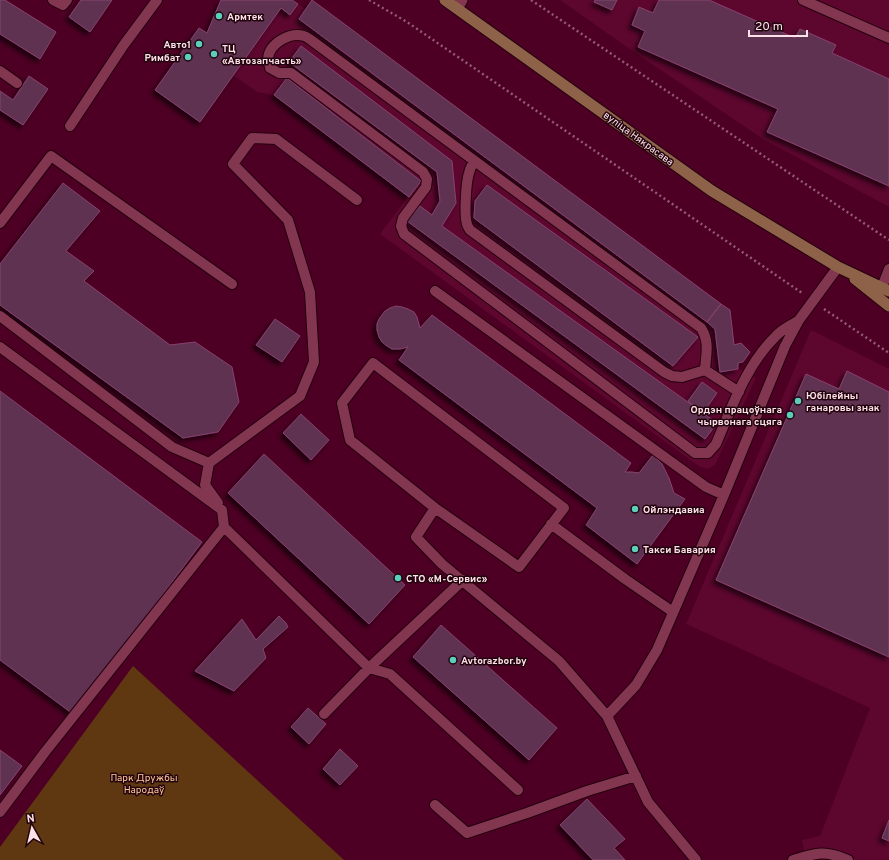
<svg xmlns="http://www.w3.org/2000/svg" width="889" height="860" font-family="Overpass,sans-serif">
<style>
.built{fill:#5d062e}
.green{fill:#5f3812}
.building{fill:#613251;stroke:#86426f;filter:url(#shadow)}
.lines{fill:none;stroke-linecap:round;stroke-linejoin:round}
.service-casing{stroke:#24010e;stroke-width:12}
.minor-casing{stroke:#24010e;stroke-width:13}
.secondary-casing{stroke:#24010e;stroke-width:13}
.path{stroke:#945b72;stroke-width:2.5;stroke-dasharray:2 3;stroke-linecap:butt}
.service{stroke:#833650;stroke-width:10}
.minor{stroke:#833650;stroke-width:11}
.secondary{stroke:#8e6248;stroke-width:11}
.poi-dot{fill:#5bcebc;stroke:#22040e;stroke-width:1.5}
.labels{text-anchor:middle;stroke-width:3;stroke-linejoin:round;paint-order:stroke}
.poi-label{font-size:10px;font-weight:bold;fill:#fee1e8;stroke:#22040e;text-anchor:start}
.street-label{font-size:10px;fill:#fee1e8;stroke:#22040e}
.park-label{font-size:10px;fill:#ffc798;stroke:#22040e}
</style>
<defs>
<filter id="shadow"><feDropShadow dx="-3.5" dy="3.5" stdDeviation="2" flood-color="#0009"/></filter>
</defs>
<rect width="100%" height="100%" fill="#4d0023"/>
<!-- built -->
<path class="built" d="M312,0L730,310L734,344L741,343L750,352L743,362L738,363V369L748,373L756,378L715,465L708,469L700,467L380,234L408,197L274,95L257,92L233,75L281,8L290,15L298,4L306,9Z
M560,0H889V207L763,139L634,52Z
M811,330L889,369V860H806L802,840L820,836L870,708L686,624Z"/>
<!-- green -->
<path class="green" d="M133,666L344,860H0V847Z"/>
<!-- building -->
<path class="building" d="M0,0H5L56,32L40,59L0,34Z
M81,0H112L90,32L69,17Z
M221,0H292L298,4L290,15L281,8L200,122L155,90L199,28L207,33Z
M312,0L721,304L707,322L299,19Z
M595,0H617L612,10L594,2Z
M659,0H709L795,38L800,29L836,45L832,53L889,79V186L767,132L778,109L638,47L645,31L632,25L639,7L653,13Z
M301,46L452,161L456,203L442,226L717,423L705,439L407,221L420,206L432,215L440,201L437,172L289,62Z
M29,76L48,89L23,125L0,110V91L13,100Z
M287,78L421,181L409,197L274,95Z
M63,183L100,211L66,251L94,271L84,281L170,345L195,342L232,367L239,402L218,432L183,438L0,305V264Z
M487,185L698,337L673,366L474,218L475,201Z
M721,304L730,310L734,345L741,343L750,352L743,362L738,363V369L720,372L715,329L707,322Z
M396,306L402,307L408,309L414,312L417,317L420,328L432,315L631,463L625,472H632L639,473L653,455L662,464L669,478L674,493L685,499L637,564L586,525L597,508L399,360L408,347L400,349H392L387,346L382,342L379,337L377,330V324L379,319L385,311L390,308Z
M275,319L300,336L282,362L256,345Z
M847,371L889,392V657L716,580L806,374L839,389Z
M702,382L717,393L703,413L688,401Z
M0,391L202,542L73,714L0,660Z
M301,414L329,440L311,460L283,433Z
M264,454L405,585L369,624L228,493Z
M279,616L286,623L288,627L263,649L266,658L234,691L195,671L242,619L256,640Z
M441,625L557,728L529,760L413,657Z
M308,708L326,724L309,744L291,727Z
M340,749L358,766L340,785L323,769Z
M0,750L22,766L0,795Z
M587,799L625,839L614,848L625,860H593L560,825Z
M889,820V841L882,838Z"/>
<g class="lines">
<!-- service casing -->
<g class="service-casing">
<path id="service" d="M53,0L63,5L67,0
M803,0L889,38
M0,71L17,83
M70,126L123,46L157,0
M474,161C472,165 470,168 469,173C466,182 464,216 467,224C467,226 469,228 470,230L664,372L672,376L682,377L705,370
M0,223L51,156L232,284
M882,287L889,269
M435,291L706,487L724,495
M0,316L172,447L209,463
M0,347L222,510L224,527L369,668L463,580
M373,363L564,508L519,567L435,508L350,440L342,403Z
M739,392L705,370C706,354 710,342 701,328L315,43C312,41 308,37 304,36C290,32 269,43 268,59C268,62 270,66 270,68L279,73H291L423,172L427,179L426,187L403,218L401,226L404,234L695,453H708L716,444C732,407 746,365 776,336C782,329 792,325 799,320
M218,503L205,485L209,463L300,396L314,362L310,292L288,220L233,164L252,138L276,139L357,200
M435,508L416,537L442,564L559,661L607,716L648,802L696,860
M551,524L625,579L673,612
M324,714L369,668L390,674L518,790
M607,716L636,685L657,650L724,495L785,346L799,320L838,267
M435,805L467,833L527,813L587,791L636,776
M0,812L45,752L224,527
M793,860C816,853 825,850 848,860"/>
</g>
<!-- minor casing -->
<g class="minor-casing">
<path id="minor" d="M457,8L462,0"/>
</g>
<!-- secondary casing -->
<g class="secondary-casing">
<path id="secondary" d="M445,0L712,191L838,267L889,291
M855,279L889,306"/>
</g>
<!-- path -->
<path class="path" d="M369,0L407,22L802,293
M531,0L889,240
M824,309L889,353"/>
<!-- service -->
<use href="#service" class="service"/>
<!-- minor -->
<use href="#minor" class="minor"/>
<!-- secondary -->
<use href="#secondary" class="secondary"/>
</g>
<!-- markers -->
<g class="poi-dot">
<circle cx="219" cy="16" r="4"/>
<circle cx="199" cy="44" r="4"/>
<circle cx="214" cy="54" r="4"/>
<circle cx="188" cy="57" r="4"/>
<circle cx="798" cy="401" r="4"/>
<circle cx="790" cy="415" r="4"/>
<circle cx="635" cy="509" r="4"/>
<circle cx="635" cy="549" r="4"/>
<circle cx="398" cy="578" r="4"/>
<circle cx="453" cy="660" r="4"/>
</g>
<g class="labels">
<!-- poi labels -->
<g class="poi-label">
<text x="227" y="20">Армтек</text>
<text x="191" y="48" text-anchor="end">Авто1</text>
<text x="222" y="52">ТЦ<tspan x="222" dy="12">«Автозапчасть»</tspan></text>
<text x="180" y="61" text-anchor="end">Римбат</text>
<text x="806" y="399">Юбілейны<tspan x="806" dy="12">ганаровы знак</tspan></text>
<text x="782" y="413" text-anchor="end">Ордэн працоўнага<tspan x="782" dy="12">чырвонага сцяга</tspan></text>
<text x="643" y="513">Ойлэндавиа</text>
<text x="643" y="553">Такси Бавария</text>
<text x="406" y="582">СТО «М-Сервис»</text>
<text x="461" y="664">Avtorazbor.by</text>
</g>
<!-- street labels -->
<g class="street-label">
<text transform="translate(639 138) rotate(36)" y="4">вуліца Някрасава</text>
</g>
<!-- park labels -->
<g class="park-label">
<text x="144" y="781">Парк Дружбы<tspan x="144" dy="12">Народаў</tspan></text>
</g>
</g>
<!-- north arrow -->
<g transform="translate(32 828) rotate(352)" stroke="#22040e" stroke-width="3" paint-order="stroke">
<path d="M0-3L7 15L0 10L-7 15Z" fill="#fee1e8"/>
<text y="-6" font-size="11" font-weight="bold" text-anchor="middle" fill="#fee1e8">N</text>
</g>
<!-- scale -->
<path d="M749 30v6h58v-6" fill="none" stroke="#fee1e8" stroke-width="2"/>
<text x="755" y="30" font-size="12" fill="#fee1e8" stroke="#22040e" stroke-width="3" paint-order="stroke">20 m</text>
</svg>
